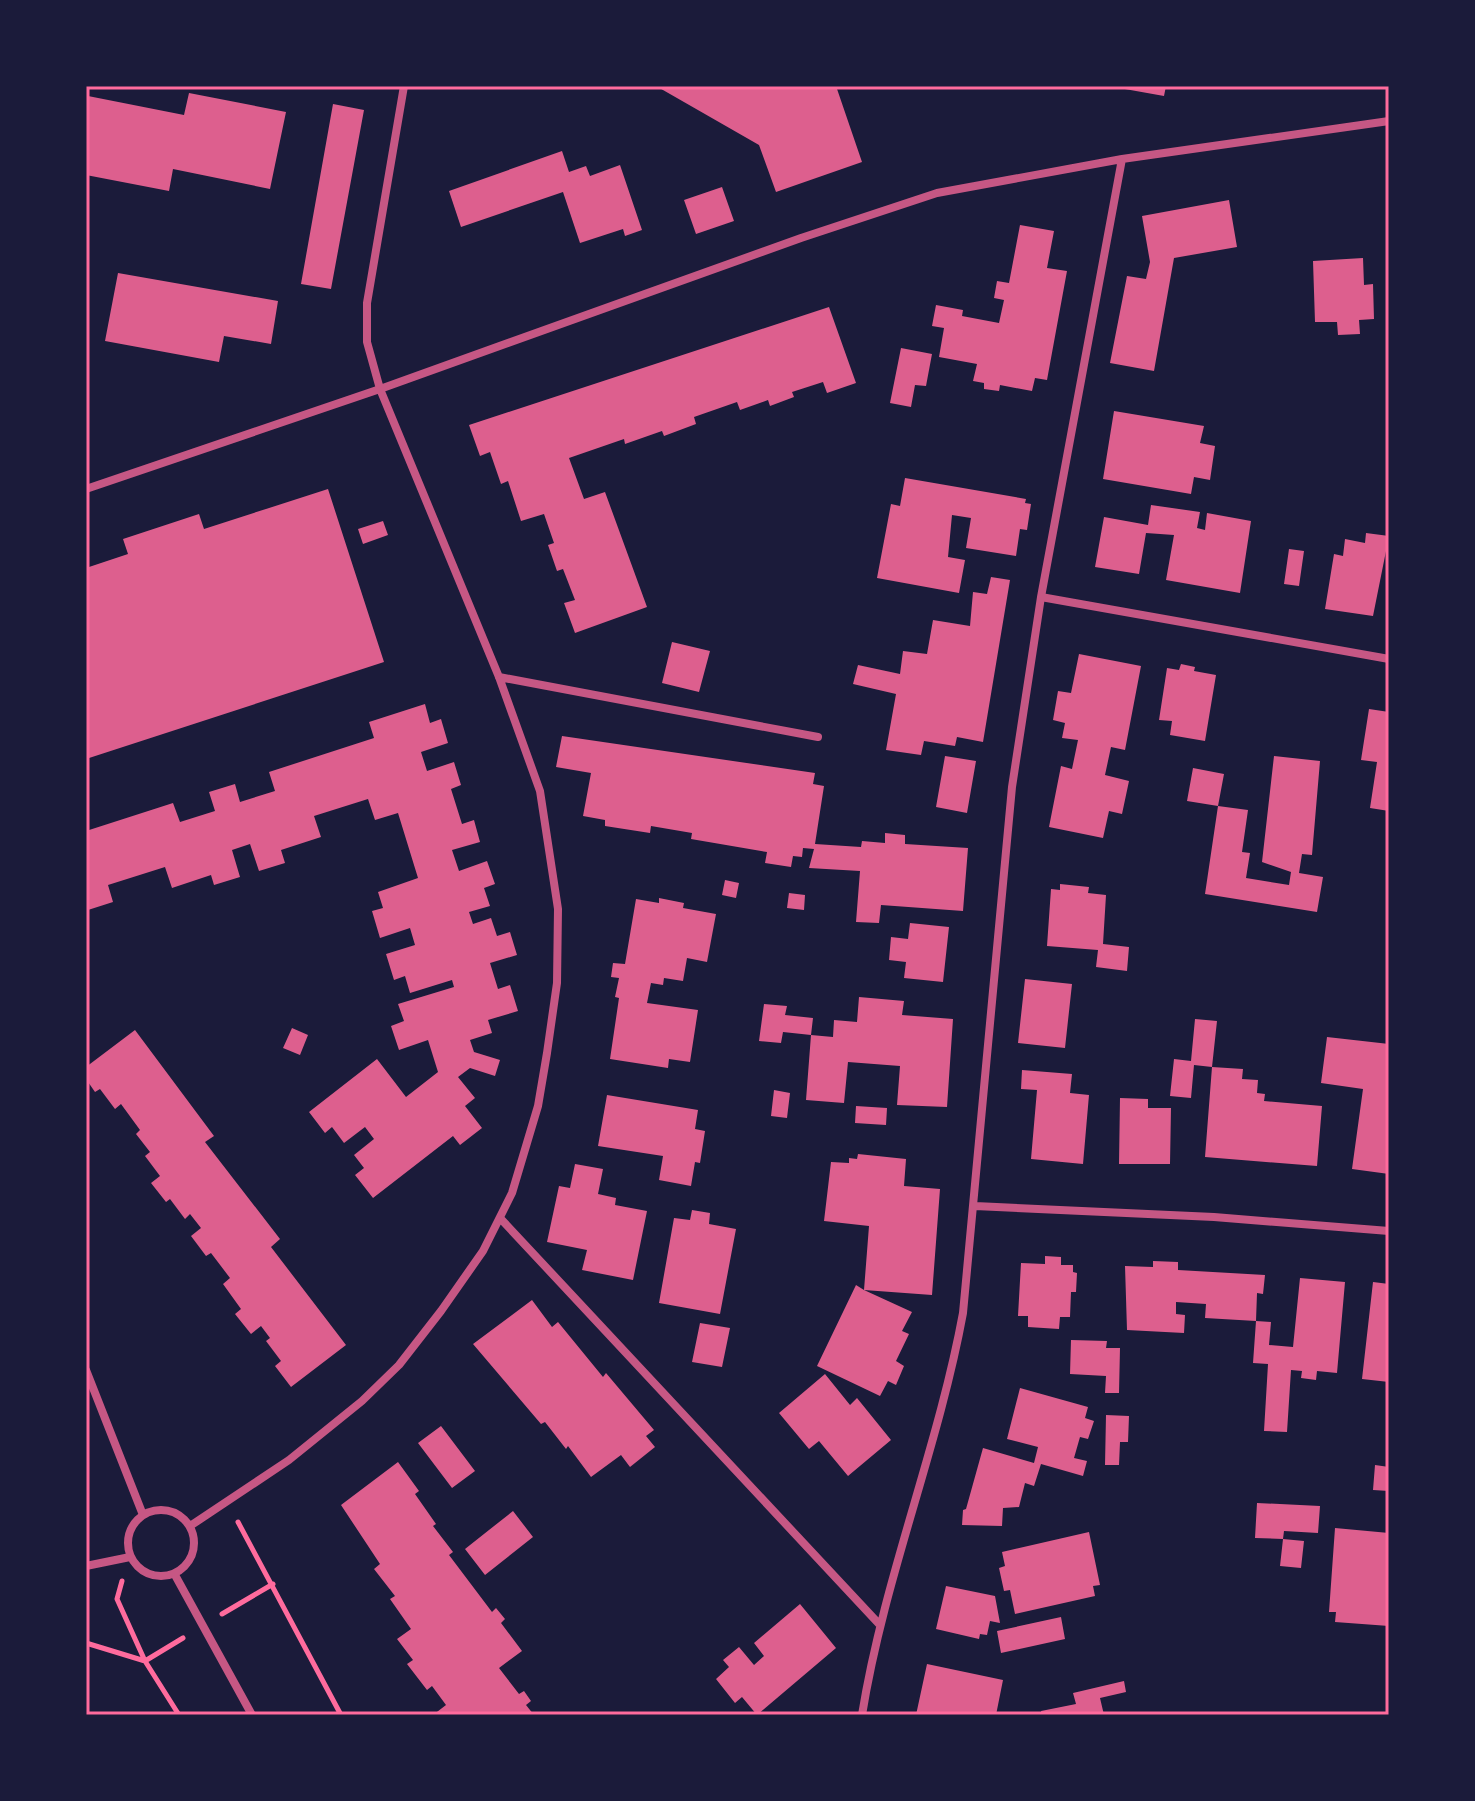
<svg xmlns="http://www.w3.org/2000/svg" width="1475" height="1801" font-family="Poppins,sans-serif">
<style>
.building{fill:#dd5f8e}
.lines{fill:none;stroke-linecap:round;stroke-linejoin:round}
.path{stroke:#ff6b9d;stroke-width:5}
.minor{stroke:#c65784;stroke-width:8}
.neatline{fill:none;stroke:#ff6b9d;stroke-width:3}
</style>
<rect width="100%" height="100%" fill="#1b1b3a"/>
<!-- building -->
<path class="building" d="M656,86H836L862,162L776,192L759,145Z
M1108,86H1166L1164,96Z
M189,93L286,112L270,189L173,169L169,191L86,175L88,96L184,115Z
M333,104L364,110L331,289L301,284Z
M562,151L569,172L586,166L590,176L620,165L642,230L625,236L623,229L580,243L563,192L461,227L449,191Z
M722,187L734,221L696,234L684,200Z
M1229,200L1237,247L1174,258L1154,371L1110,363L1127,276L1146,279L1150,262L1142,216Z
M1020,225L1054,231L1047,268L1067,271L1047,380L1035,378L1032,391L1000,385L999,391L984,389V383L973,381L977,364L939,357L944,328L932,326L936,305L963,310L962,316L999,323L1004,300L994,298L997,281L1009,283Z
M1363,258L1364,285L1373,284L1374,319L1359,320L1360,334L1338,335L1337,322H1315L1313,261Z
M118,273L278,301L271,344L224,336L219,362L105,341Z
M829,307L856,383L827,393L823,382L792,392L794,397L770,406L768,400L740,410L737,402L694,417L696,424L664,436L662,431L625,444L624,439L569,458L584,499L605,492L647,607L575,633L564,603L575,600L563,569L557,571L548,545L554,543L544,514L521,521L508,481L501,484L490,452L480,456L469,425Z
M901,348L932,354L926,386L915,385L911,407L890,403Z
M1114,411L1204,426L1200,443L1215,446L1210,480L1194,477L1191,494L1103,479Z
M905,478L1026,499L1025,503L1031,504L1027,530L1020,529L1016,556L966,548L971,518L952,515L948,557L965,560L959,593L877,578L891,504L900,506Z
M328,489L384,662L86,759V568L128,554L123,539L199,514L204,529Z
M1151,505L1200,512L1197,528L1205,530L1207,513L1251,521L1240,593L1166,580L1174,535L1146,533L1139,574L1095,567L1104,517L1148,525Z
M383,521L388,535L363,544L358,529Z
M1366,533L1389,536L1373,616L1325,609L1334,554L1343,556L1345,539L1365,543Z
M1289,549L1304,551L1299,586L1284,584Z
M991,577L1010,580L983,742L957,737L955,746L924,741L921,755L886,750L896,694L853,684L858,665L900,674L903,651L927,654L933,620L970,626L973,592L987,594Z
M672,642L710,651L699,692L662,683Z
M1079,654L1141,666L1125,750L1111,747L1105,775L1129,781L1122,814L1109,811L1103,838L1049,827L1061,766L1072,769L1078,740L1062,738L1065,723L1053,720L1058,691L1071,693Z
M1181,664L1195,667L1194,671L1216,675L1205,741L1170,735L1172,721L1159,720L1167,668L1179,670Z
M425,704L430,723L441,719L448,743L421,752L427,771L454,762L461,785L451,789L462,824L474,820L480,842L452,850L459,871L487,861L495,884L484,888L490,906L469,912L473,924L491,918L497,936L510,932L517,955L490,963L498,989L510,985L518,1011L488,1020L492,1033L470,1040L474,1052L500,1060L495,1076L470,1068L458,1077L475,1098L465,1106L482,1128L460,1145L453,1136L373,1198L355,1175L364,1168L354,1155L374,1139L365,1127L344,1143L332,1127L325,1133L309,1112L377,1059L406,1097L438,1072L428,1040L399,1050L391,1026L404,1021L398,1004L454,987L452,980L410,993L405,976L394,980L386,954L415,945L410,928L380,938L372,911L383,908L378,892L418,878L398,813L375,820L368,799L314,816L321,837L281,850L285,863L259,871L250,844L232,850L240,877L214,885L211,875L172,888L165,867L108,885L113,902L88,910L86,831L173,803L180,822L215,811L209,792L235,784L240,802L275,791L269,772L374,738L369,722Z
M1369,709L1389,712V811L1370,808L1377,762L1361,760Z
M562,736L815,773L813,784L824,786L815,844L861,847L862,841L885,843V833L905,835V844L968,848L963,911L881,905L879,923L856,922L860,871L809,868L814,849L803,848L802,857L793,856L791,867L765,863L767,852L691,839L692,833L651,826L650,833L605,826V820L583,816L591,773L556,767Z
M945,756L976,761L967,813L936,807Z
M1274,756L1320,761L1312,855L1302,854L1299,873L1323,877L1317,912L1205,894L1218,806L1248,810L1242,852L1250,853L1246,878L1289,885L1291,872L1262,862Z
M1193,768L1224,774L1218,806L1187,801Z
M725,880L739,883L736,898L722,895Z
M1060,884L1089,887L1088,893L1106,895L1103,944L1129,947L1127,971L1096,967L1098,950L1047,946L1051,889L1060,890Z
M789,893L805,895L804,910L787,908Z
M659,898L684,903L683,908L716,914L707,962L687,958L683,981L664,978L663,985L651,983L647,1003L698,1010L690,1062L669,1059L668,1068L610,1059L619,998L615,997L619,978L611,977L613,963L625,964L636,899L659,903Z
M910,923L949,927L943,982L904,978L906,962L889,960L891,937L908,939Z
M1025,979L1072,984L1065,1048L1018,1043Z
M859,997L904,1001L902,1015L953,1019L947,1107L897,1105L900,1066L848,1062L844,1103L806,1100L811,1035L833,1037L834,1020L857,1022Z
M764,1004L787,1006L785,1015L813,1018L811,1035L783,1032L781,1043L759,1041Z
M1195,1019L1217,1021L1212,1067L1194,1065L1191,1098L1170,1096L1174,1059L1191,1061Z
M292,1028L308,1035L300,1055L283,1048Z
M135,1030L214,1136L205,1142L280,1239L271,1247L346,1345L291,1387L275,1366L281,1361L266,1341L270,1338L261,1326L251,1334L235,1314L241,1309L223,1284L230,1278L211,1253L206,1256L191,1236L201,1228L190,1214L185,1219L170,1199L166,1202L151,1183L160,1176L145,1156L150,1152L136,1134L140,1130L121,1104L115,1109L100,1089L95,1092L86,1079V1067Z
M1327,1037L1389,1044V1174L1352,1169L1363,1089L1321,1083Z
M1212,1067L1243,1069L1242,1079L1258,1080L1257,1093L1265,1094L1264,1101L1322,1106L1317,1166L1205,1157Z
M1022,1070L1072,1074L1070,1093L1089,1095L1083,1164L1031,1159L1037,1090L1021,1089Z
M774,1090L790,1093L787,1118L771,1116Z
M607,1095L698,1110L695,1129L705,1131L700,1163L695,1162L691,1186L659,1180L663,1156L598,1146Z
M1120,1098L1148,1099V1108H1171L1170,1164H1119Z
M856,1106L887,1108L886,1125L855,1123Z
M858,1154L906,1159L904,1186L940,1189L932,1295L864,1290L912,1312L902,1331L909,1334L896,1361L904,1366L896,1385L888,1381L880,1396L817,1366L856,1285L864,1290L869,1226L824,1221L831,1162L849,1163V1158L857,1159Z
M575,1164L603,1169L598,1194L616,1198L615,1205L647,1211L633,1280L582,1270L587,1250L547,1242L559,1186L570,1188Z
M692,1210L710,1213L709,1224L736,1229L720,1314L659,1303L674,1218L690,1220Z
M1045,1256L1061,1257V1265H1073V1272L1077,1273L1076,1292H1071L1070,1317H1060L1059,1329L1028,1327V1316H1018L1021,1263L1045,1264Z
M1153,1261L1178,1262V1270L1265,1275L1263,1294L1257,1293L1256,1321L1205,1318L1206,1304L1176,1302V1314L1185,1315L1184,1333L1127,1330L1125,1266L1153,1267Z
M1300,1278L1345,1282L1337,1373L1317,1371L1316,1380L1301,1378L1302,1371L1291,1370L1287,1432L1264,1431L1268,1364L1253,1363L1256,1321L1271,1322L1269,1345L1293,1347Z
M1373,1282L1389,1284V1382L1362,1379Z
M532,1300L552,1327L558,1322L603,1377L606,1373L654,1430L646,1436L655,1447L630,1467L621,1455L591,1477L568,1446L566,1449L545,1422L541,1424L473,1344Z
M700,1323L730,1328L722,1367L692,1362Z
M1071,1340L1107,1341L1106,1348H1120L1119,1393H1105L1106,1376L1070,1374Z
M825,1374L850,1405L857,1398L891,1440L848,1476L819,1441L809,1449L779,1413Z
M1020,1388L1088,1407L1085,1418L1094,1421L1088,1439L1080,1437L1074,1458L1087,1461L1083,1476L1041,1464L1034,1486L1025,1483L1019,1507L1003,1508L1002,1526L962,1525L963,1510L966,1509L983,1448L1034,1463L1038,1447L1007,1439Z
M1106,1415L1129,1416L1128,1442H1120L1119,1465H1105Z
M441,1426L475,1471L452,1488L418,1443Z
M398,1462L419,1491L415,1494L436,1524L433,1526L453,1552L449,1555L492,1612L496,1608L505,1619L501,1623L522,1651L499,1668L519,1694L524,1691L531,1701L526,1705L534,1715H433L446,1705L432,1686L427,1690L407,1664L413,1660L397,1639L411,1629L390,1599L395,1596L374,1569L380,1564L341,1505Z
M1375,1465L1389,1467V1491L1373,1490Z
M1257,1503L1320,1506L1318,1533L1284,1531L1283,1539L1304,1541L1301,1568L1280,1566L1283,1539L1255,1538Z
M513,1511L533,1537L485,1575L465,1549Z
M1335,1528L1389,1533V1626L1335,1622L1336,1612H1329Z
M1089,1532L1100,1585L1093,1586L1095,1596L1015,1614L1010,1590L1004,1591L999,1568L1005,1566L1002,1552Z
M946,1586L995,1596L1000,1623L990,1621L987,1635L980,1634L979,1639L936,1629Z
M800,1604L836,1648L757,1715L742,1697L735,1703L716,1679L729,1667L723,1660L739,1647L754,1665L764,1656L754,1643Z
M1061,1617L1065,1639L1001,1653L997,1631Z
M927,1664L1003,1680L996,1715H916Z
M1124,1681L1126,1692L1100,1698L1104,1715H1042L1041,1711L1076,1704L1073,1693Z"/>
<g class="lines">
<!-- path -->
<path class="path" d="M238,1522L341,1715
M122,1581L117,1599L145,1661L179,1715
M222,1614L273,1584
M86,1643L145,1661L183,1638"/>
<!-- minor -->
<path class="minor" d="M86,489L380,389L801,238L937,193L1122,159L1389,121
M1041,597L1389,659
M499,677L818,737
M975,1206L1214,1217L1389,1231
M500,1218L880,1625
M86,1370L143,1515
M128 1543a33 33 0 1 1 66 0a33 33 0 1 1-66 0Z
M190,1526L289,1460L362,1401L399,1365L441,1311L483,1251L512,1193L538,1106L547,1053L557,983L558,909L540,791L499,677L380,389L367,342V303L404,86
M86,1566L130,1557
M175,1575L252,1715
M862,1715C884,1578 938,1449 963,1313L1012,787L1041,597L1122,159"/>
</g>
<!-- border -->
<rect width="1475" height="1801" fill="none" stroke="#1b1b3a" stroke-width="176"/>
<rect x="88" y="88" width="1299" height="1625" class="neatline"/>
</svg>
